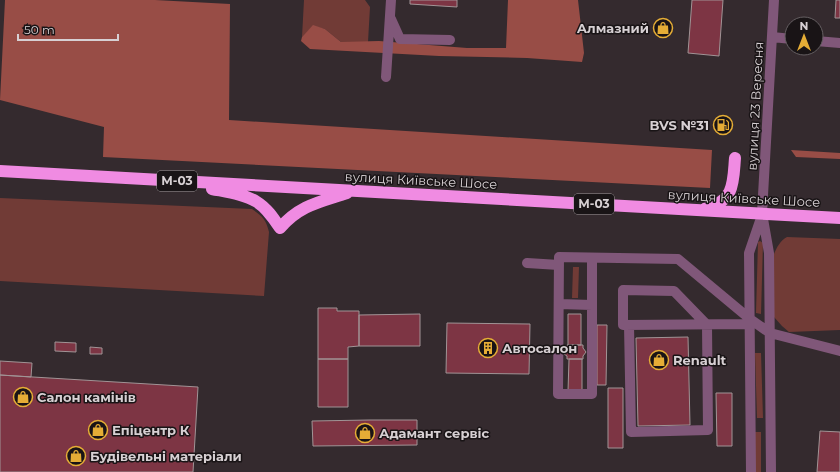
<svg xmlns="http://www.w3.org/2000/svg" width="840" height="472" font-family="Montserrat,sans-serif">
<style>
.green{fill:#713b36}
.forest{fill:#984d46}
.building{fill:#7d3544;stroke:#a19496}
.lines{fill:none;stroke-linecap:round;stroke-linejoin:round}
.minor{stroke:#805779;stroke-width:10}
.highway{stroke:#f08be2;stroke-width:12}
.labels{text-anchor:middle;stroke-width:3;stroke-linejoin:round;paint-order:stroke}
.shield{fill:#191416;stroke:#9e989a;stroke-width:1}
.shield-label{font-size:12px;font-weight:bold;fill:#d7d0d3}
.poi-label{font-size:13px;font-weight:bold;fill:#d7d0d3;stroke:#191416;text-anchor:start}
.street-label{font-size:13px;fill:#d7d0d3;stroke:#191416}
</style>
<rect width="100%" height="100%" fill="#342a2e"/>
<!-- green -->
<path class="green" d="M304,0H365L370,7L368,42H341L325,29L313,26L302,37Z
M0,198L252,209C262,216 266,219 269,232L264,296L0,281Z
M787,237L840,239V330L789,332L782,326L774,317V254C777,247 780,241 787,237Z
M760,241L763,243L761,314L756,313L758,242Z
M573,267H579L578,298H572Z
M755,353H761L763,418H757Z
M755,432H761V472H755Z"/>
<!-- forest -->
<path class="forest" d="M5,0H155L230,4L229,120L712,150L710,188L103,157L104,127L0,100Z
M508,0H578L584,53L582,62L527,58L439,56L310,49L301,41L302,37L313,25L325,29L341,42L379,41L467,48H506Z
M791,150L840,153V159L796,157Z"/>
<!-- building -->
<path class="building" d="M410,0H457V7L410,4Z
M692,0H723L719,56L688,53Z
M836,0H840V18H835Z
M318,308H337V311H359V346L348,347V359H318Z
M420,314V346H359V315Z
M568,314H581V345H568Z
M447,323L530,324L529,374L446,373Z
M597,325H607L606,385H597Z
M688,337L690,425L638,426L636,338Z
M55,342L76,343V352L55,351Z
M567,345H583V348L586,352L583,356V359H567V356L564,354L563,352L564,349L567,348Z
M90,347L102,348V354H90Z
M318,359H348V407H318Z
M569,359H582V391H568Z
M0,361L32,363L31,377L0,375Z
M0,375L198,387L193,472H0Z
M608,388H623V448H608Z
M716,393H732V446H717Z
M369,420H417V445L313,446L312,421Z
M820,431L840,432V472H817Z"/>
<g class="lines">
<!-- minor -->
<path class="minor" d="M391,19L400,39L450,40
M772,37L792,39
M816,41L840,43
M386,77L391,0
M592,258V394H558L559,257L678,259L750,319L770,333L840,351
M527,263L559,265
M559,304L592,305
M629,325L631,432L708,430L707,325L674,291L623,290V325L750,324
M751,472L749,253L762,215
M771,472L769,253L762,213L774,0"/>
<!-- highway -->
<path class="highway" d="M0,171L840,218
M212,189C227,192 244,194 257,202C267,208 274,219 280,228C300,205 320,202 347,193
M706,208C735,201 733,182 735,158"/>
</g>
<!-- icons -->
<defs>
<g id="shop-ring" transform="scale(1)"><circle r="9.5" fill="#191416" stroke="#e5ad36" stroke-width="1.5"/><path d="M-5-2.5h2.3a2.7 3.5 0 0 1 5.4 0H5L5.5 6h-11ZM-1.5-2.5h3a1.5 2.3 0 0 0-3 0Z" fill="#e5ad36"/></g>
<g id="fuel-ring" transform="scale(1)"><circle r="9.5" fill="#191416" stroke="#e5ad36" stroke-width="1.5"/><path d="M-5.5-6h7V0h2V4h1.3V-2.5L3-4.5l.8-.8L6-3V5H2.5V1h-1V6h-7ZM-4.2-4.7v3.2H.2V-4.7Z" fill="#e5ad36"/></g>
<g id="building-ring" transform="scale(1)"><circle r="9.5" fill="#191416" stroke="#e5ad36" stroke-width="1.5"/><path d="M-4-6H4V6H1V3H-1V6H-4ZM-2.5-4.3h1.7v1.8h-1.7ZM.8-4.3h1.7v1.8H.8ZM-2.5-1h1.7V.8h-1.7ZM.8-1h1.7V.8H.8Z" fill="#e5ad36"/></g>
</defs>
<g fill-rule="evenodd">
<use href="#shop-ring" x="663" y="28"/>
<use href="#fuel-ring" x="723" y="125"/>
<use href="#building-ring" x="488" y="348"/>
<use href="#shop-ring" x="659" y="360"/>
<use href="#shop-ring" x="23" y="397"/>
<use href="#shop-ring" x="98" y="430"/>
<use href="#shop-ring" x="365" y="433"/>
<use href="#shop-ring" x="76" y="456"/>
</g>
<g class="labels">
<!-- shield labels -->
<g class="shield">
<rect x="157" y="171" width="40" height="20" rx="3"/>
<rect x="574" y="194" width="40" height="20" rx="3"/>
</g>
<g class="shield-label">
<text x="177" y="185">М-03</text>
<text x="594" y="208">М-03</text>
</g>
<!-- poi labels -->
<g class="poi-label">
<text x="649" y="33" text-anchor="end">Алмазний</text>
<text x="709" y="130" text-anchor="end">BVS №31</text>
<text x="502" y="353">Автосалон</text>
<text x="673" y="365">Renault</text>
<text x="37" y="402">Салон камінів</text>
<text x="112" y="435">Епіцентр К</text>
<text x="379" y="438">Адамант сервіс</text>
<text x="90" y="461">Будівельні матеріали</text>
</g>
<!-- street labels -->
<g class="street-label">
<text transform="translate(755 106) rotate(-87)" y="5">вулиця 23 Вересня</text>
<text transform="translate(421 180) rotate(3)" y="5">вулиця Київське Шосе</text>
<text transform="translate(744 198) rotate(3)" y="5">вулиця Київське Шосе</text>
</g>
</g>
<!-- north arrow -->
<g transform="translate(804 36)"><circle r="19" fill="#191416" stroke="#655f62"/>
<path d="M0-3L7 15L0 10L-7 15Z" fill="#e5ad36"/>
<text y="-6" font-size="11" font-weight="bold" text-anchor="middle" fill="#d7d0d3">N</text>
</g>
<!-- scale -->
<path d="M18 34v6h100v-6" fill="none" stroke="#d7d0d3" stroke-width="2"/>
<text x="24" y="34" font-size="12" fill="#d7d0d3" stroke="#191416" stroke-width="3" paint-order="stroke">50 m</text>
</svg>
